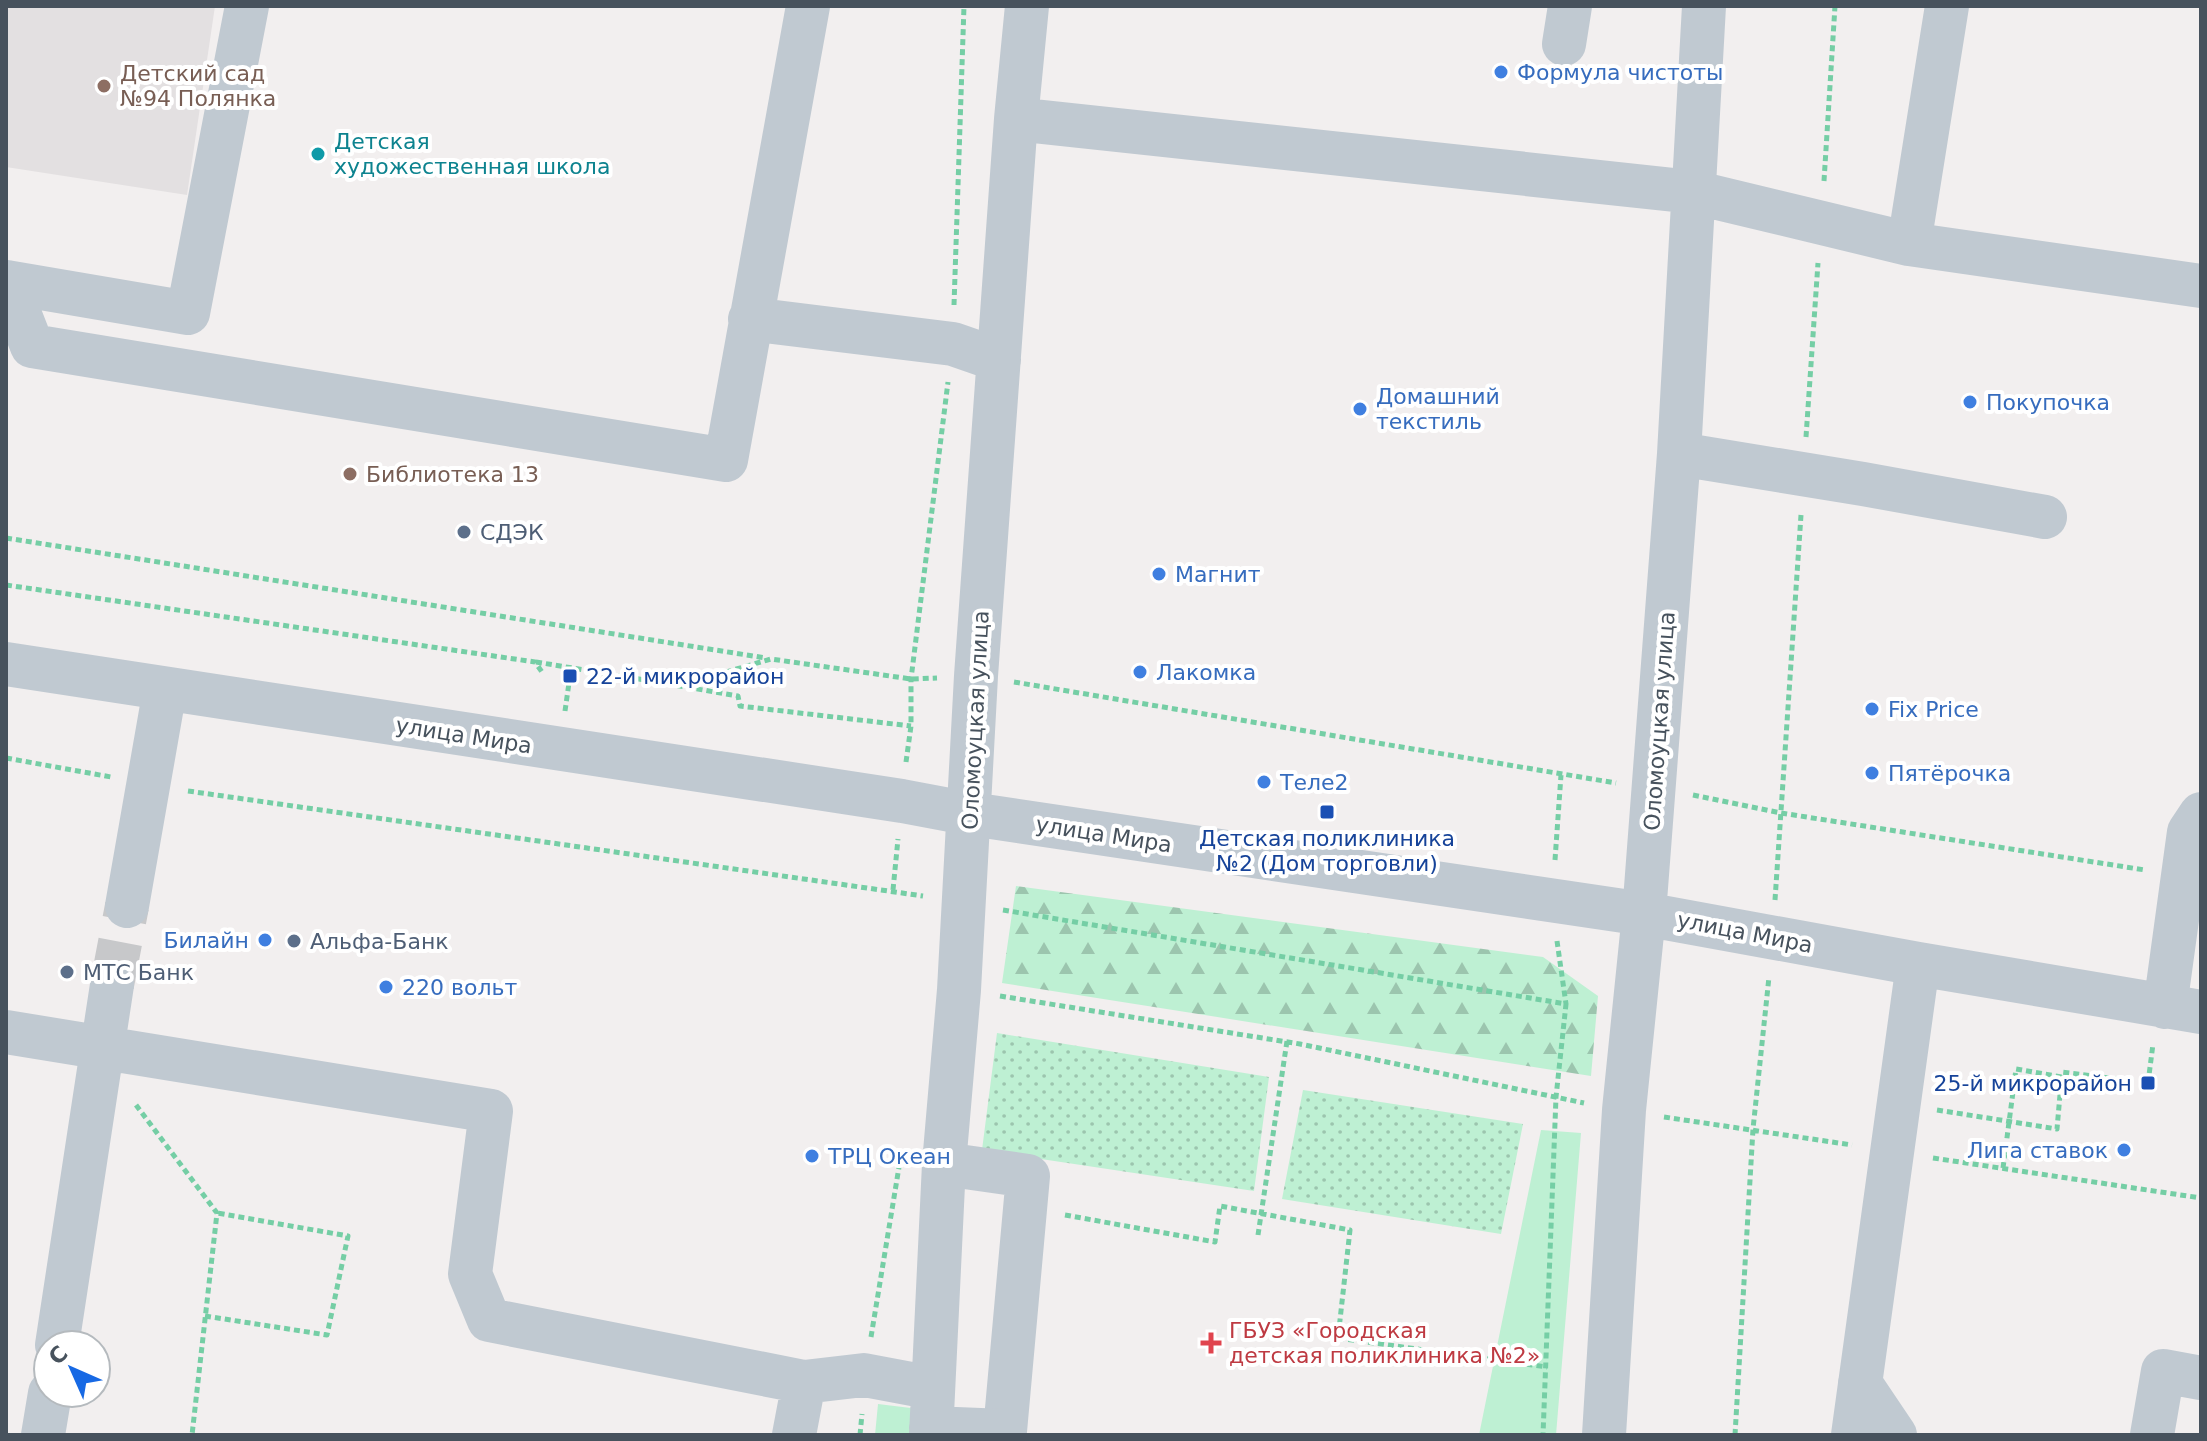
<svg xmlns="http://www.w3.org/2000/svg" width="2207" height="1441" font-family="'DejaVu Sans',sans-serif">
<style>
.education{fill:#e3e0e1}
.green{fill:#bef0d3}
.forest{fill:url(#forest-firs)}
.park{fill:url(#park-dots)}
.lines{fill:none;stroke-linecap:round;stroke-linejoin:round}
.minor-tunnel{stroke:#c7c8ca;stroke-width:44;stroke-dasharray:44 22;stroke-linecap:butt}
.path{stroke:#75cea5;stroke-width:5;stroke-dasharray:6 4;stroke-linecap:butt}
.minor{stroke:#c0c9d1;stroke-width:44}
.shop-dot{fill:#3f7fe0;stroke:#fff;stroke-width:3}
.education-dot{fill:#8d6e63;stroke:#fff;stroke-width:3}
.culture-dot{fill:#0f9aa8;stroke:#fff;stroke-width:3}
.service-dot{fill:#5c6f8a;stroke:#fff;stroke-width:3}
.transit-dot{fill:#1a4fb4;stroke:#fff;stroke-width:3}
.health-dot{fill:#e0444e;stroke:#fff;stroke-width:3}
.labels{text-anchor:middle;stroke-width:8;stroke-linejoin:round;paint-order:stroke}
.shop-label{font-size:22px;fill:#366cbe;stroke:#fff;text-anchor:start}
.education-label{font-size:22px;fill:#785e54;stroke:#fff;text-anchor:start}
.culture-label{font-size:22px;fill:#0d838f;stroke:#fff;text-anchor:start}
.service-label{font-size:22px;fill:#4e5e75;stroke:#fff;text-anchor:start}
.transit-label{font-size:22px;fill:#164399;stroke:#fff;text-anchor:start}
.street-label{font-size:22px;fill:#47525d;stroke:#fff}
.health-label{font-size:22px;fill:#be3a42;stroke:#fff;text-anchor:start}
</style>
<defs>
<pattern id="forest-firs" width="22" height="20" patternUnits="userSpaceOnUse" patternTransform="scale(2)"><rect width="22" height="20" fill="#bef0d3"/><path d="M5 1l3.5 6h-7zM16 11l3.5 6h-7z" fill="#9cc5ae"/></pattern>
<pattern id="park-dots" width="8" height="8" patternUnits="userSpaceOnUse" patternTransform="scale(2)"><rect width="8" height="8" fill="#bef0d3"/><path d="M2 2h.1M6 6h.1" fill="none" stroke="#9cc5ae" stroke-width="1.8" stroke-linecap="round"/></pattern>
</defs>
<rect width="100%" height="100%" fill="#f2efef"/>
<!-- education -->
<path class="education" d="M6,6H215L187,195L6,167Z"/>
<!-- green -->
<path class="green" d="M1541,1130L1581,1133L1556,1435H1479Z
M878,1404L919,1409L918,1435H875Z"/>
<!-- forest -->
<path class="forest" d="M1016,886L1543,957L1598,996L1591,1076L1002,983Z"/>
<!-- park -->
<path class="park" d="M997,1033L1269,1077L1254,1191L982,1150Z
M1303,1090L1523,1124L1501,1234L1282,1199Z"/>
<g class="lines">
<!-- minor-tunnel -->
<path class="minor-tunnel" d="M112,985L127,906"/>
<!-- path -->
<path class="path" d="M1824,181L1835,6
M954,305L964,6
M1806,437L1818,263
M6,538L766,658
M6,585L535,662L542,672
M536,662L597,672
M592,680L598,672L738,696L740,706L911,726
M1014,682L1616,783
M678,686L771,659L911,679L937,678
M565,711L570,676
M6,758L111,777
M906,762L911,726V679L948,382
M188,791L923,896
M1693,795L1781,813L2145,870
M1555,860L1561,775
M893,890L898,839
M1775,900L1801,515
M1003,910L1566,1004L1556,1097L1543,1435
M1557,941L1566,1004
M1000,996L1300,1044L1584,1103
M2148,1083L2153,1044
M136,1105L217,1213L192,1435
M1937,1110L2057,1129L2062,1072L2133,1081
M1664,1117L1852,1145
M1933,1158L2201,1198
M2003,1168L2016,1069L2062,1077
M1065,1215L1215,1242L1220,1206L1350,1230L1338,1338L1547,1367
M1258,1235L1287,1041
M205,1316L327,1335L348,1236L217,1213
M871,1337L900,1161
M860,1435L862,1414
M1735,1435L1753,1129L1769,977"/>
<!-- minor -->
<path class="minor" d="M1564,44L1570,6
M1016,119L1693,192L1909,244L2201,286
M1909,244L1947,6
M6,282L188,313L247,6
M7,282L32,346L726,460L808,6
M750,319L953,344L999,360
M1679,454L1863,484L2045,517
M6,664L902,801L971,814L1644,914L1918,964L2201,1012
M127,906L165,689
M2165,1007L2189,832L2201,814
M6,1032L491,1111L470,1274L489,1320L804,1382L864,1375L933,1388
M57,1345L112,985
M1860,1383L1895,1435
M931,1428L1005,1431L1028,1176L944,1164
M43,1435L50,1393
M794,1435L804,1382
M931,1435L944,1164L959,990L976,676L1016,119L1027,6
M1604,1435L1624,1110L1644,914L1679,454L1704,6
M1853,1435L1918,964
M2152,1435L2163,1371L2201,1378"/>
</g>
<!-- markers -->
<g class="shop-dot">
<circle cx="1501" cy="72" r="8"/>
<circle cx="1970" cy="402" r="8"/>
<circle cx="1360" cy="409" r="8"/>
<circle cx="1159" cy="574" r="8"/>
<circle cx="1140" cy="672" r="8"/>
<circle cx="1872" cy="709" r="8"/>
<circle cx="1872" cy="773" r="8"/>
<circle cx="1264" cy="782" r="8"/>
<circle cx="265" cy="940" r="8"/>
<circle cx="386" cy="987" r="8"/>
<circle cx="2124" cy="1150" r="8"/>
<circle cx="812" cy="1156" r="8"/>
</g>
<g class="education-dot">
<circle cx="104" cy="86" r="8"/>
<circle cx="350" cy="474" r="8"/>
</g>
<circle class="culture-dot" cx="318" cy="154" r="8"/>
<g class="service-dot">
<circle cx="464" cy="532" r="8"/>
<circle cx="294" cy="941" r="8"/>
<circle cx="67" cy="972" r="8"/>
</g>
<g class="transit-dot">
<rect x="562" y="668" width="16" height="16" rx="4"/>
<rect x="1319" y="804" width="16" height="16" rx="4"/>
<rect x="2140" y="1075" width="16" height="16" rx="4"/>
</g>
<path class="health-dot" d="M1207 1331h8v8h8v8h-8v8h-8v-8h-8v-8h8z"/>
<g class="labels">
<!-- shop labels -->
<g class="shop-label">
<text x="1517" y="80">Формула чистоты</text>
<text x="1376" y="404">Домашний<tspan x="1376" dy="25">текстиль</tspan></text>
<text x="1986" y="410">Покупочка</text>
<text x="1175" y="582">Магнит</text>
<text x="1156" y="680">Лакомка</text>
<text x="1888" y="717">Fix Price</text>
<text x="1888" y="781">Пятёрочка</text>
<text x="1280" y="790">Теле2</text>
<text x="249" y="948" text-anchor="end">Билайн</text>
<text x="402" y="995">220 вольт</text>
<text x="2108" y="1158" text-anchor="end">Лига ставок</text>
<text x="828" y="1164">ТРЦ Океан</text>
</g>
<!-- education labels -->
<g class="education-label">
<text x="120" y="81">Детский сад<tspan x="120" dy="25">№94 Полянка</tspan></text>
<text x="366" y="482">Библиотека 13</text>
</g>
<!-- culture labels -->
<g class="culture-label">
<text x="334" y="149">Детская<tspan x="334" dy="25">художественная школа</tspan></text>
</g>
<!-- service labels -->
<g class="service-label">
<text x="480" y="540">СДЭК</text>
<text x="310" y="949">Альфа-Банк</text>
<text x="83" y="980">МТС Банк</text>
</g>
<!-- transit labels -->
<g class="transit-label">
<text x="586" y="684">22-й микрорайон</text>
<text x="1327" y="846" text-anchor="middle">Детская поликлиника<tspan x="1327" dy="25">№2 (Дом торговли)</tspan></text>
<text x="2132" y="1091" text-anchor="end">25-й микрорайон</text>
</g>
<!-- street labels -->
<g class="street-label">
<text transform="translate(975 720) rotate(-87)" y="8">Оломоуцкая улица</text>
<text transform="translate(1659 721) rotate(-86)" y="8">Оломоуцкая улица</text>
<text transform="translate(464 735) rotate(9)" y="8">улица Мира</text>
<text transform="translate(1104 834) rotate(9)" y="8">улица Мира</text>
<text transform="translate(1745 932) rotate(11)" y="8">улица Мира</text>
</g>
<!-- health labels -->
<g class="health-label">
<text x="1229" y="1338">ГБУЗ «Городская<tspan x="1229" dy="25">детская поликлиника №2»</tspan></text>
</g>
</g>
<!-- border -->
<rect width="2207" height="1441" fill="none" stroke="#47525d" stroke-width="16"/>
<!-- north arrow -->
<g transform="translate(72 1369) rotate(315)"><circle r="38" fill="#ffffff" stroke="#b5babe" stroke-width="2"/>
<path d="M0-6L14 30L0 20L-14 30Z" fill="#1769e4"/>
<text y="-12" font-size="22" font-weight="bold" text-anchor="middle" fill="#47525d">С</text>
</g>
</svg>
